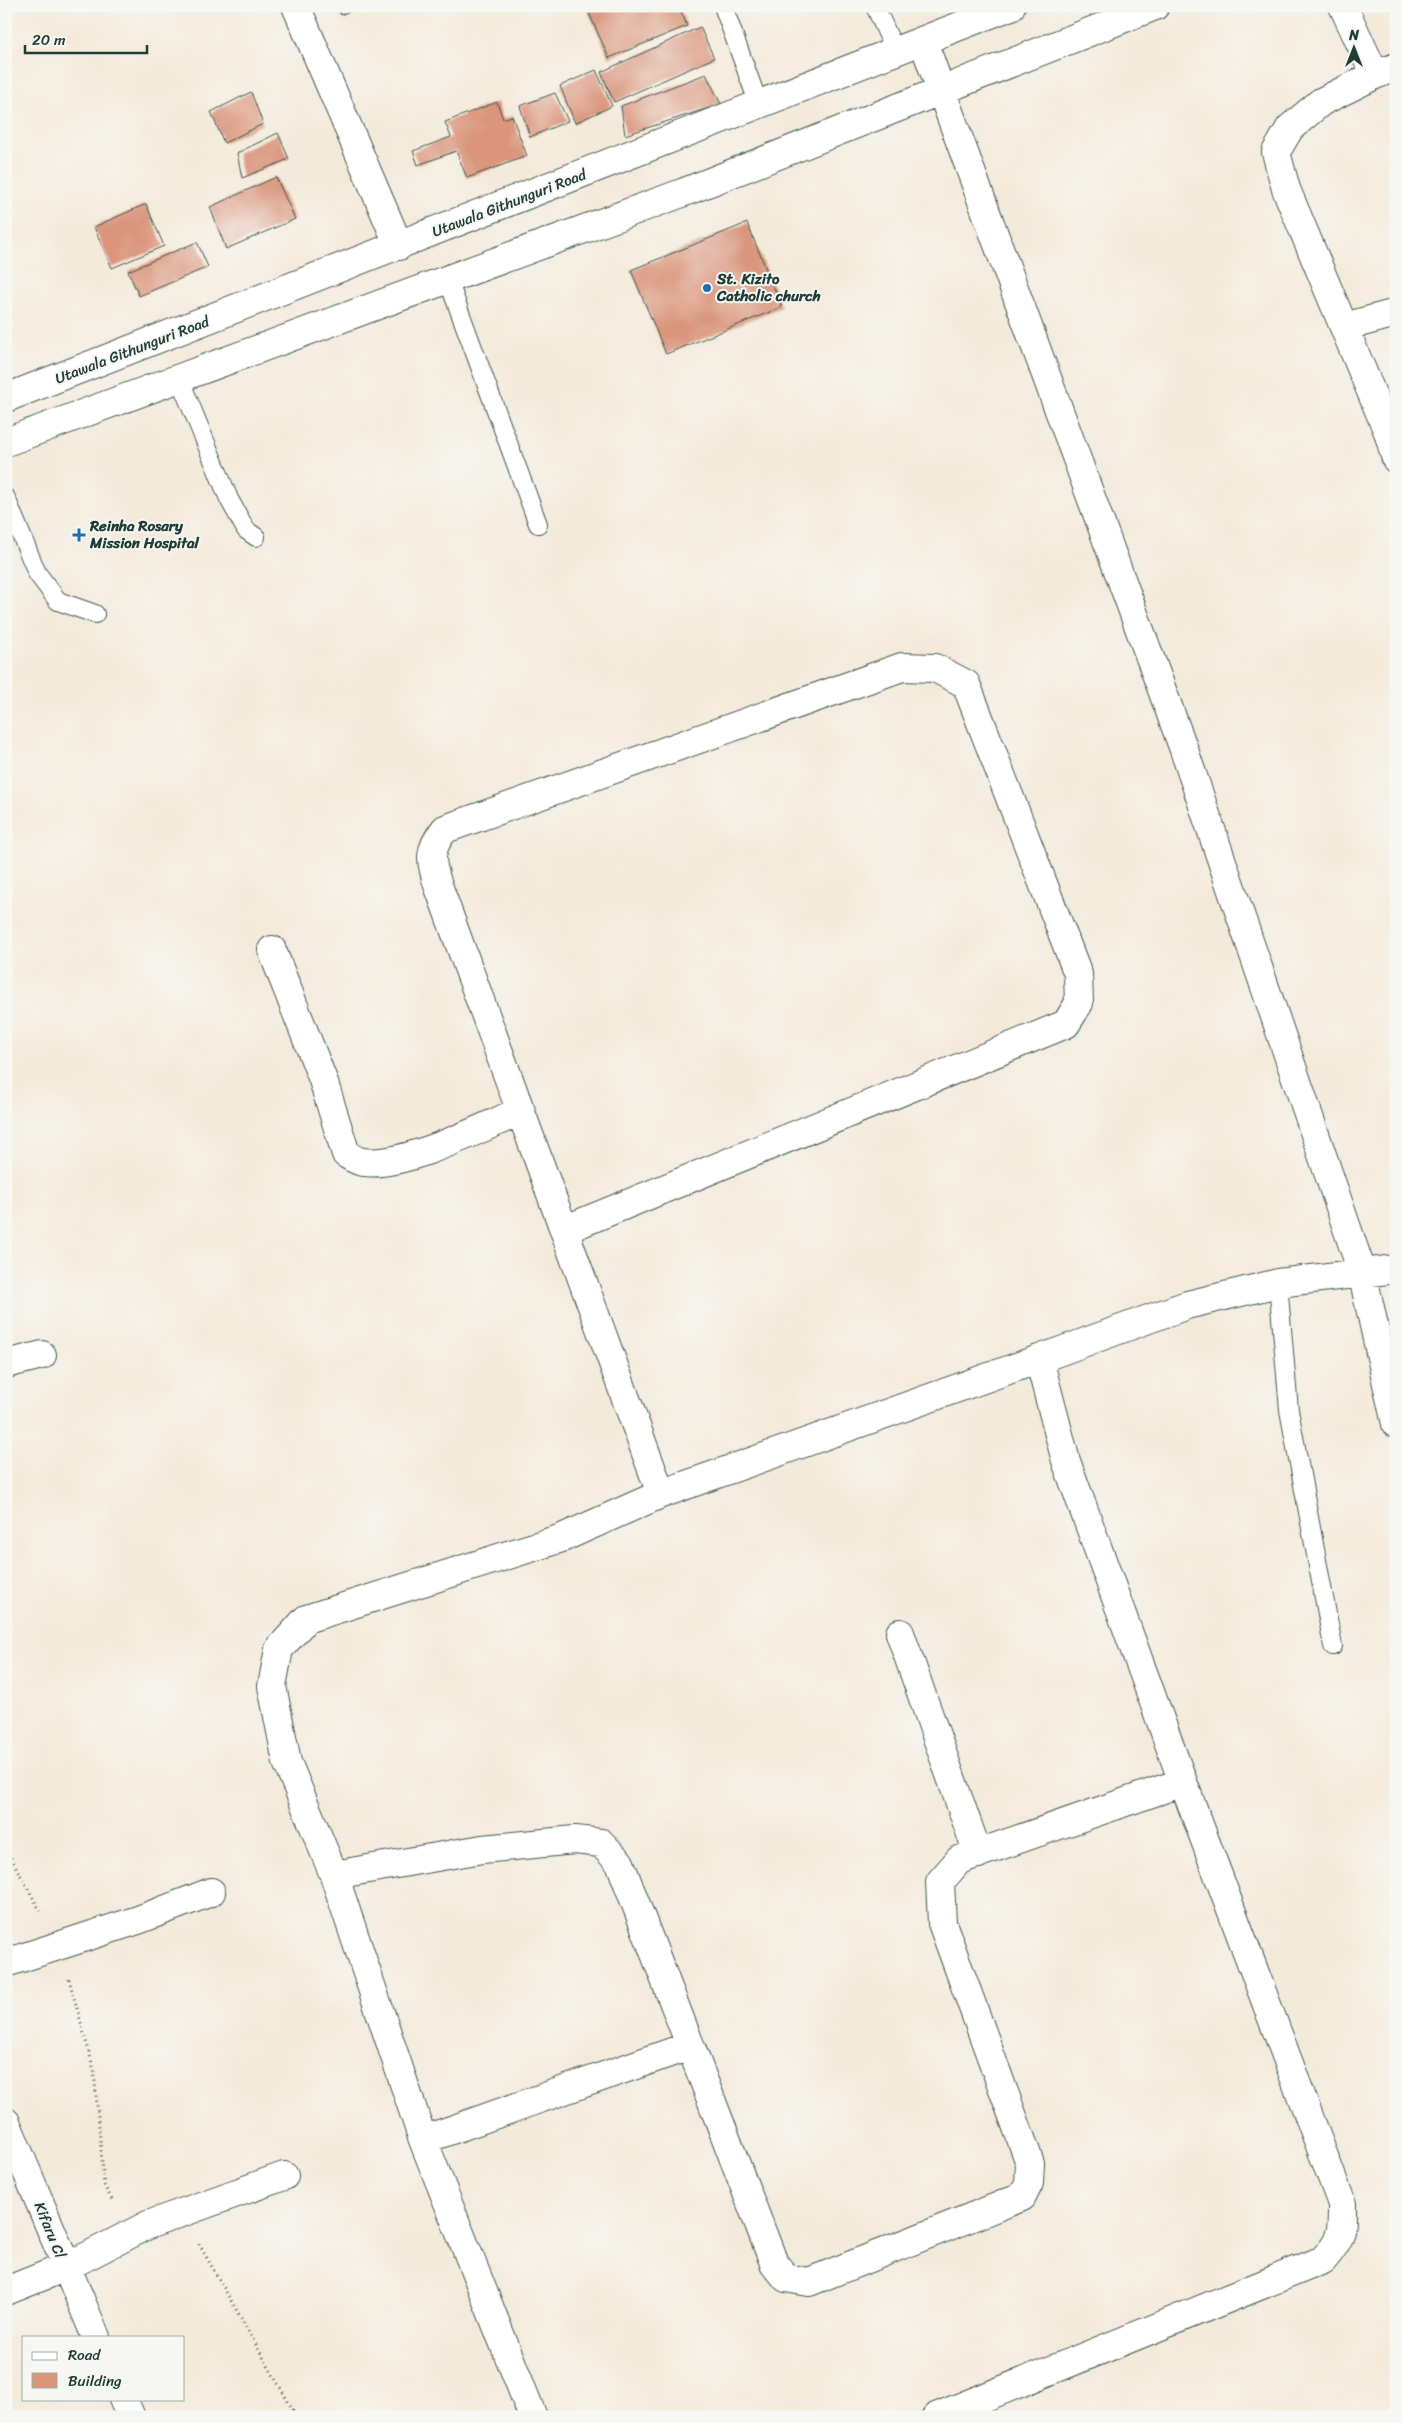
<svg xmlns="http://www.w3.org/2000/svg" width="1402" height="2423" font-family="Sriracha,sans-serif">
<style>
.building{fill:#da957b}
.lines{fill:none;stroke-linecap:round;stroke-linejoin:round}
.service-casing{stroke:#3f574d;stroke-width:20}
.minor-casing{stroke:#3f574d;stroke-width:30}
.tertiary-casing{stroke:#3f574d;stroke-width:30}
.path{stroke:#3f574d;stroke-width:3;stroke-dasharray:1 4;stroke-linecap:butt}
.service{stroke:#fff;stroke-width:18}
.minor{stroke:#fff;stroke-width:28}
.tertiary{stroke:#fff;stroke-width:28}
.poi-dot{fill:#1f6fb2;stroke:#f6f6f2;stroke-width:2}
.labels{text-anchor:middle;stroke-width:4;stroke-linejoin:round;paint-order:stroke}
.street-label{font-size:15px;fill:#1f3d34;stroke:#f6f6f2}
.poi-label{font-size:15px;font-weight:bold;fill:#1f3d34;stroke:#f6f6f2;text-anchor:start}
</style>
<rect width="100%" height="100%" fill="#f6f6f2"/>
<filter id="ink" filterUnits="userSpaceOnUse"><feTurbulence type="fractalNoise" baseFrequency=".02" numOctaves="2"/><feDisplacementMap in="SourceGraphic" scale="10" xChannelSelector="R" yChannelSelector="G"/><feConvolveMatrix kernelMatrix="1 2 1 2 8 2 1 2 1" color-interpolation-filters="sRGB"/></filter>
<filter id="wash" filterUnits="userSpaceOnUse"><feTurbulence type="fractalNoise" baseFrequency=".0096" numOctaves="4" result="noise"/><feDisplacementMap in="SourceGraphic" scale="20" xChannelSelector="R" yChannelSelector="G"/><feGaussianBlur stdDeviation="1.12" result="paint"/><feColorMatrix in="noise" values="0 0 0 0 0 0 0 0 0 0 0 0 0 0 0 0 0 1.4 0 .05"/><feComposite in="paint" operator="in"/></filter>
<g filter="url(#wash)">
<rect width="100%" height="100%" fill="#f4eada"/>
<g id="blocks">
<!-- building -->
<path class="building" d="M336,6H360L341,15Z
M599,6H679L687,26L609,58L588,11Z
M700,27L714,58L614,102L601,72Z
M596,70L612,106L575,123L560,86Z
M706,74L721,104L625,135L621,106Z
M251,92L263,124L224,143L211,112Z
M555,93L568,121L530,137L520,106Z
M497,102L503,119L512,116L527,156L467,178L456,151L418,165L413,151L451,137L445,122Z
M278,133L289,159L242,178L237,153Z
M276,177L295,219L226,249L210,207Z
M146,204L164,246L112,268L94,227Z
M747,223L782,307L666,354L631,270Z
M197,242L208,267L139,296L128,271Z"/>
</g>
</g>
<g filter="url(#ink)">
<use href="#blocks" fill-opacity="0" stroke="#3f574d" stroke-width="1"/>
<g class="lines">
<!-- service casing -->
<g class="service-casing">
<path id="service" d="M723,6L759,105
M875,6L895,51
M448,280L538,524
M180,380L229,499L246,530L256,537
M6,498L37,573L58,601L95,614
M1278,1283L1289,1410L1333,1646"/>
</g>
<!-- minor casing -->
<g class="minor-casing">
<path id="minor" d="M296,6L399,246
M1343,6L1375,75L1396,67
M923,41L1183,747L1362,1272L1396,1424
M1375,75L1321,102L1290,128L1276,152L1286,189L1388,432L1396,459
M1344,327L1396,313
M6,442L682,193L1155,6
M902,667L935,668L966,684L1078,974L1079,1003L1066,1024L564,1230L438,885C430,861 428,850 445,829Z
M272,950L323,1080L346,1154C351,1157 358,1162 364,1162C403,1168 483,1127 521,1111
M564,1230L661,1494
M1039,1359L1187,1305L1278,1283L1396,1269
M6,1364L42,1355
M900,1633L978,1854
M334,1875L482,1849L575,1840L601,1843L620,1863L774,2263L786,2278L809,2282L1022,2197L1029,2183L1030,2163L942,1923L940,1882L959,1860L1183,1782
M6,1963L138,1920L211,1892
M6,2122L96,2337
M423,2140L689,2046
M6,2291L66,2267L148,2225L284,2176
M123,2399L131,2417
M533,2417L423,2140L334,1875L287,1762L272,1686L279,1649L306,1619L562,1538L661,1494L1039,1359L1066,1461L1183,1782L1342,2204C1342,2233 1343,2237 1323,2260L936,2417"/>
</g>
<!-- tertiary casing -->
<g class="tertiary-casing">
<path id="tertiary" d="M6,398L1011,6"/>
</g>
<!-- path -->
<path class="path" d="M6,1849L42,1914
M69,1979L94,2070L104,2185L113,2202
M199,2244L297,2417"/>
<!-- service -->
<use href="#service" class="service"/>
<!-- minor -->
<use href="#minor" class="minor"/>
<!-- tertiary -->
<use href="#tertiary" class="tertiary"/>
</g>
</g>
<!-- markers -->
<g class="poi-dot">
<circle cx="707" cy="288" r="5"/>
<path d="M76.5 527.5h5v5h5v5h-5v5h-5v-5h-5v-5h5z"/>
</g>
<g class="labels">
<!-- street labels -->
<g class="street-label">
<text transform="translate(509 203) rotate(-21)" y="5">Utawala Githunguri Road</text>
<text transform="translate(132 350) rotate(-21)" y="5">Utawala Githunguri Road</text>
<text transform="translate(50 2230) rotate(68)" y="5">Kifaru Cl</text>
</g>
<!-- poi labels -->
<g class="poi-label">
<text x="717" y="284">St. Kizito<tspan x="717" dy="17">Catholic church</tspan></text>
<text x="90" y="531">Reinha Rosary<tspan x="90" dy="17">Mission Hospital</tspan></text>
</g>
</g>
<!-- margin -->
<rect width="1402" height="2423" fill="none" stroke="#f6f6f2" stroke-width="25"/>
<!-- legend -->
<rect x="22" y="2336" width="162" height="65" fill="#f6f6f2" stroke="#a0aca6"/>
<rect x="32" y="2352" width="25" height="8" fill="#ffffff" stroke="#a0aca6"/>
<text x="68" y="2360" font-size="15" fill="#1f3d34">Road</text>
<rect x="32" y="2373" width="25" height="15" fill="#da957b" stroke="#a0aca6"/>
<text x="68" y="2386" font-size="15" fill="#1f3d34">Building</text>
<!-- north arrow -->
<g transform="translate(1354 48)" stroke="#f6f6f2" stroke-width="4" paint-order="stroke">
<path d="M0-4L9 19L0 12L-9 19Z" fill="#1f3d34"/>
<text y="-8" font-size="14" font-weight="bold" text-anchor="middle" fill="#1f3d34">N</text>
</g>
<!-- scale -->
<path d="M25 45v8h122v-8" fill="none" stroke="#1f3d34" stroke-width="2.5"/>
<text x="32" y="45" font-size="15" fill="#1f3d34" stroke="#f6f6f2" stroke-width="4" paint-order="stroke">20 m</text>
</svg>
